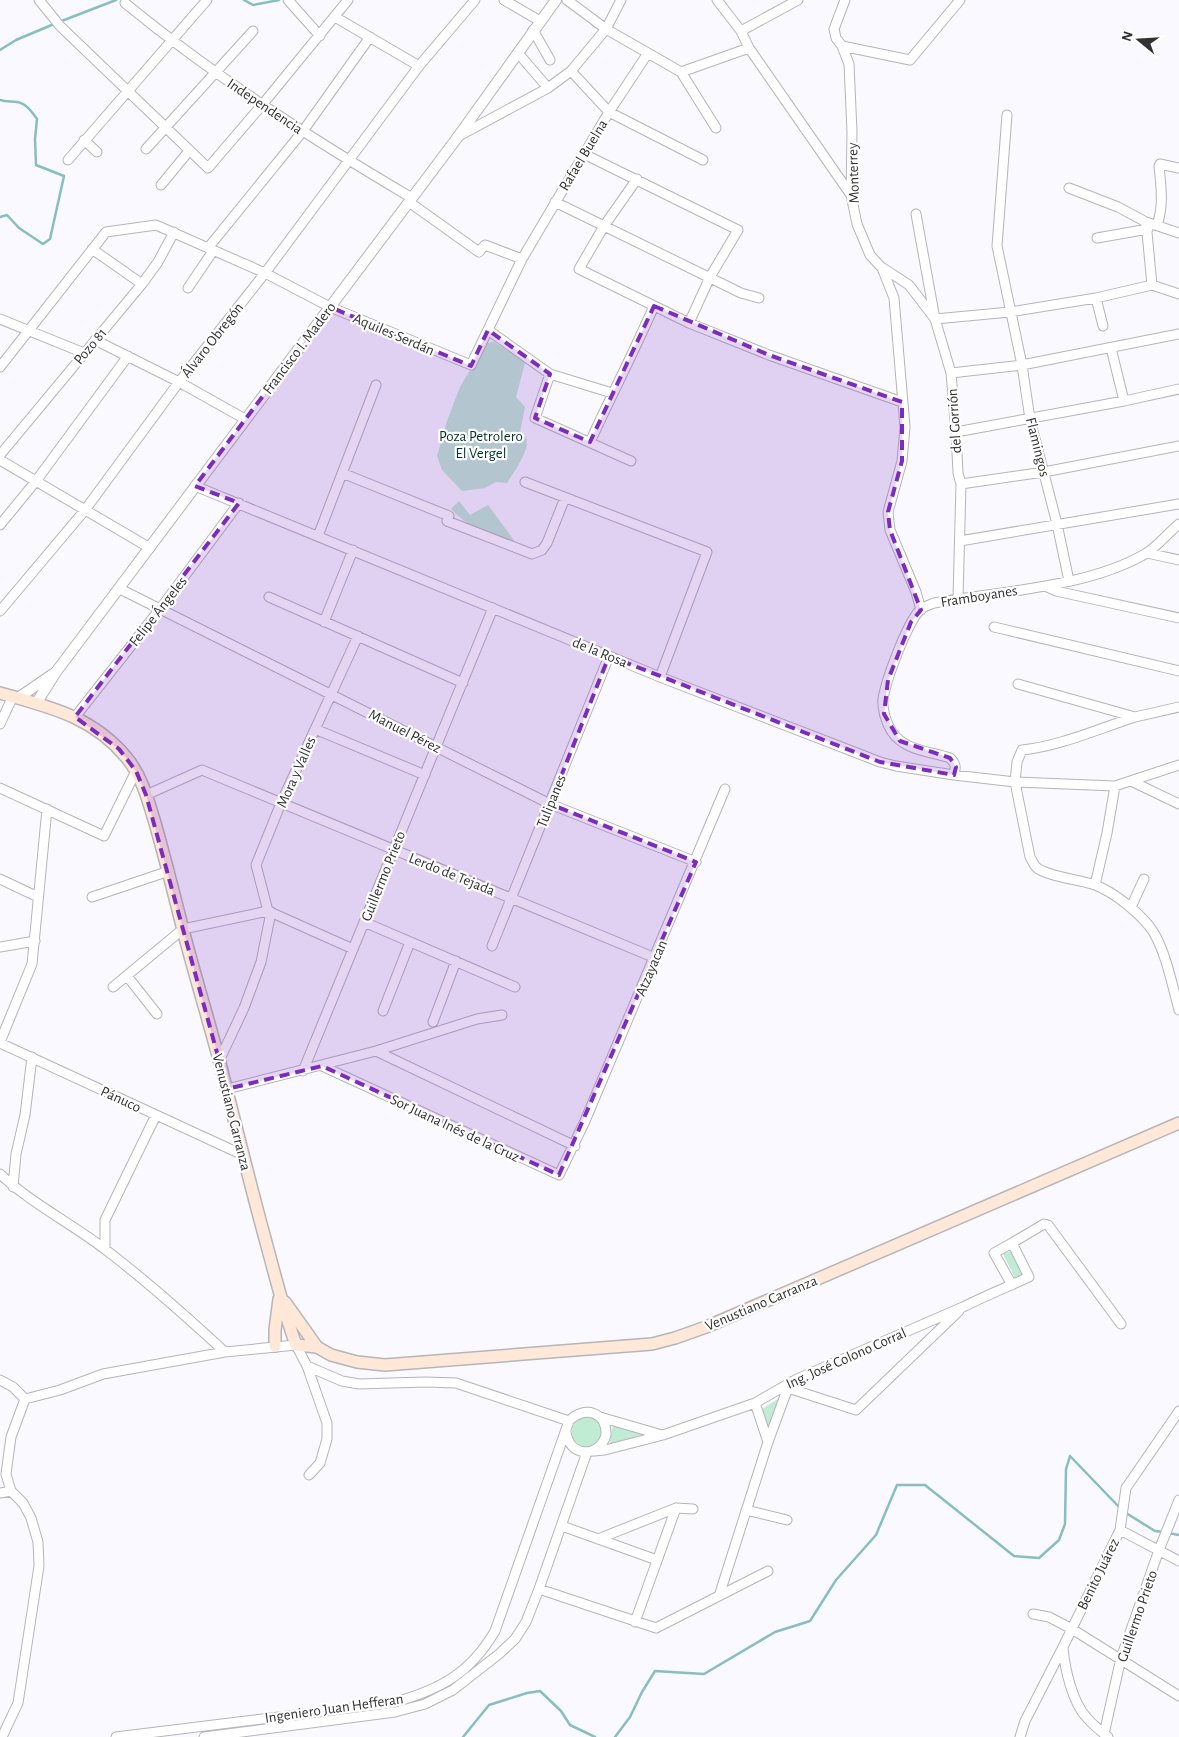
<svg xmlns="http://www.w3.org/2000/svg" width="1179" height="1737" font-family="'Alegreya Sans',sans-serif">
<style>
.green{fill:#c1ecd4}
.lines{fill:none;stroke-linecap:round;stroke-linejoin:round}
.stream{stroke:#88bec1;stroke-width:2.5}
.minor-casing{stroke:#b5b5ba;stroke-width:11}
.tertiary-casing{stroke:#b5b5ba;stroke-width:12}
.secondary-casing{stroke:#b5b5ba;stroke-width:14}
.minor{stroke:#fff;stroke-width:9}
.tertiary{stroke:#fff;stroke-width:10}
.secondary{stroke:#ffe8d7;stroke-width:11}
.marked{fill:#7b2cbf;fill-opacity:0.2;stroke:#7b2cbf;stroke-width:4;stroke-dasharray:10 6;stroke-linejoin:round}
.labels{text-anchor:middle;stroke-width:4.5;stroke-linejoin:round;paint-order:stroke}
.street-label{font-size:15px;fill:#323234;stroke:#fff}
.park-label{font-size:15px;fill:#003721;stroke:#fff}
</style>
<rect width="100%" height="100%" fill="#f9f9ff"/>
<!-- green -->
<path class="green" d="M494,342L517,356L525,363L516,397L525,407L520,432C522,434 524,436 526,438C531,448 513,474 507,483L496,482L485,488L462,491L442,470L437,456L447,421L460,387L486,343Z
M459,501L470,515L488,505L516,543C492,539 467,526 451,509Z
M1011,1251L1023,1274L1015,1278L1003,1254Z
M781,1397L769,1431L762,1409Z
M572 1432a15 15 0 1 1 30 0a15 15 0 1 1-30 0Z
M613,1425L644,1434L609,1446Z"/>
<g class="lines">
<!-- stream -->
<path class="stream" d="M244,0L253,5L279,0
M59,22L116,0
M0,50L16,40L54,24
M0,100C6,102 11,101 17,102C26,103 32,112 37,119L35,139L36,165L64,176L50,239L43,244L19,228L7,215L0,217
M1126,1513L1155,1531L1163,1532
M1168,1533L1179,1535
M463,1737L489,1705L527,1693L540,1691L561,1711L570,1725L595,1737
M615,1737L630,1717L642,1692L655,1671L704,1674L775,1632L810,1621L836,1580L876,1535L897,1485H925L1014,1556L1039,1558L1059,1540L1065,1524L1066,1469L1070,1456L1120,1508"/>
<!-- minor casing -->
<g class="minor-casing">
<path id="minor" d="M39,0L60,26L208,168L262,105L348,0
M288,0L320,36
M504,0L540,21
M567,0L606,29L681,72L716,128
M717,0L741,31L749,48L851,195
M845,0L834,29L836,38L842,46L849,64L852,132L851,195L857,224L870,255L882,268L894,298L905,427L902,461L888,512L890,530L916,592L921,610
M125,3C215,77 312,139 412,198
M335,17L419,66
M533,30L550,60
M741,31L798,0
M842,46L910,60L960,0
M518,53L548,88
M571,71L609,112L703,160
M681,72L749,48
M1007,115L997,246L1022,365L1030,419L1057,524L1069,581
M457,137L548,88L571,71L606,29L621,0
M84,140L97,152
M146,149L253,31
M584,154L738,230L710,277L689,323
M68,160L207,0
M637,179L604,226L579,269L689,323L769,355L902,402
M161,185L189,151
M1069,188L1118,207L1146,222L1179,233
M409,202L479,252L485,245L522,259
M555,202L741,293L759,298
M916,214L935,319L1010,312L1096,298L1152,285
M1146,222L1152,285
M1157,225C1164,205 1161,187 1159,166L1160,164L1179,168
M1097,238L1148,229
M208,248L303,131L370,37
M92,249L142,284
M883,268L909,285L935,319L951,373L956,432L958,473L961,484L958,599
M1152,285L1179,294
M188,288L213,251
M1096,298L1103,326
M0,319L84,353
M488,330L550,374L612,393
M95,340L179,382L245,419
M1111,348L1124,401
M0,367L106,232L156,225L265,273L330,307L471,365L522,259L609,112L648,53
M951,373L1022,365L1179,334
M550,374L535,418L631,461
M956,432L1124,401L1179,389
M590,442C611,396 634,352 654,306
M0,455L142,284L158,262L174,232
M0,460L150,548
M342,473L449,516
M525,482L707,552L660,677
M961,484L1044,472L1179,446
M195,486L660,677L880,762L896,766L954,775L1015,782L1115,786L1179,765
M447,521L532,554L542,550L547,543L565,498
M0,525L36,481L128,356
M318,536L376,385
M960,541L1179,504
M1147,553L1179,560
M1045,586L1056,591L1179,618
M120,589L550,804L696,862
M269,597L463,683
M0,611L85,510L179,382L265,273L419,66L475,0
M324,622L353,550
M994,627L1179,671
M1018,684L1135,717L1179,707
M75,717L160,609L239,503
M1135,717C1098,729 1060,746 1022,750L1017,762L1015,782L1030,857C1032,860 1034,865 1036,867C1045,876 1081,880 1095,885C1114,892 1143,915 1154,933C1167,956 1172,985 1179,1010
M0,724L13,696
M315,729L425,775
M954,775C956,767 956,764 950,758C930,751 905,751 892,732C886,723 882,709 883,699C886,680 907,623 920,610C923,607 929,605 934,603C1000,591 1086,588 1145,554C1157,547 1168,533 1179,524
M1131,781L1179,804
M0,788L104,836L136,771
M146,795L202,770L648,955
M0,879L38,897
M1095,885L1107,833L1115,786
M92,897L169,871
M1131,907L1144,879
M268,911L256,865L281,803L358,636
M364,922L515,987
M492,946L609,656
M0,947L35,941
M127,976L157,1014
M113,987L183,929L268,911L353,949
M383,1011L410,942
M433,1022L456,961
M0,1042L32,964L47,809
M0,1043L243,1155
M376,1051L575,1146
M219,1061L244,1008L261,962L271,912
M322,1066L559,1175L585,1121L725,789
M303,1071L493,608
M227,1089L376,1051L477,1019L502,1015
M0,1174C32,1204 71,1223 106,1250C148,1282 187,1317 225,1352
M13,1187L16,1154L25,1115L32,1057
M1012,1243L1044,1224L1048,1225L1121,1324
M105,1249V1220L156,1115
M307,1366L342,1381L359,1384L425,1382L456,1383L569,1421
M0,1380L13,1387L25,1399L60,1390L103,1374L225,1352L296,1345L307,1366L327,1423V1439L320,1463L309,1475
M788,1388L856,1410L959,1311
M755,1403L768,1442
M600,1417L662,1435
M594,1451L605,1450L663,1435L755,1403L797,1379L963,1307C985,1296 1007,1287 1029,1277L1012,1243L994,1253L1012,1285
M0,1493L11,1491
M746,1510L787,1520
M562,1526L657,1560
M1120,1530L1179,1561
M598,1539L676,1508L693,1509
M539,1589L656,1628L768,1571
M719,1596L768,1442L790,1382
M1033,1614L1049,1617L1072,1629L1179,1696
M635,1622L676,1508
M1063,1648C1065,1669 1072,1702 1087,1718C1093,1725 1101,1731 1108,1737
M1104,1734L1121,1658L1159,1550L1179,1500
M2,1737L18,1703L39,1566L38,1542L31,1518L23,1503L11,1491L6,1474L11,1437L25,1399
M116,1737L392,1703C439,1690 470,1674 495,1631L569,1421C584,1405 607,1412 606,1435C599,1459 568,1457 566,1431
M204,1737L395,1712L425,1704L453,1690L499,1654L515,1639L526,1622L539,1589L587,1452
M1020,1737L1025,1721L1063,1647L1120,1530L1126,1488L1179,1411"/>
</g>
<!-- tertiary casing -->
<g class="tertiary-casing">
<path id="tertiary" d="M18,698L53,674
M37,702L56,672L457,138L556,0"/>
</g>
<!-- secondary casing -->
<g class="secondary-casing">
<path id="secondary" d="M0,693C49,707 92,716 126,757C142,776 148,800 155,823C165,858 174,894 183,930C197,984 214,1037 227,1091C240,1143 253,1195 267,1246C276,1279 284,1312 296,1345L317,1347L331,1355L357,1362L385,1365L652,1344L675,1338L706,1327L1179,1123
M285,1302L317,1347
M275,1346V1330L279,1299"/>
</g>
<!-- minor -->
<use href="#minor" class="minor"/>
<!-- tertiary -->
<use href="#tertiary" class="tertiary"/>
<!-- secondary -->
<use href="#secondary" class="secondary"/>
</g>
<!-- marked area -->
<path class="marked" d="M654,306L769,355L902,402V461L888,512L890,530L921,610L911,622L888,680L884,714L900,741L950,758L956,767L954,775L880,762L609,656L550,804L696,862L559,1175L322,1066L227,1089L146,795L136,771L119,749L75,717L239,503L195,486L330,307L471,366L488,330L550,374L535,418L590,442Z"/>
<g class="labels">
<!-- street labels -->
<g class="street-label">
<text transform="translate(265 106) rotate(34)" y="5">Independencia</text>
<text transform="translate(583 155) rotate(-59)" y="5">Rafael Buelna</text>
<text transform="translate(853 173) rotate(-92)" y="5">Monterrey</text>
<text transform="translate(394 334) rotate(23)" y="5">Aquiles Serdán</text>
<text transform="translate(212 340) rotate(-52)" y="5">Álvaro Obregón</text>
<text transform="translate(90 346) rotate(-50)" y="5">Pozo 81</text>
<text transform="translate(299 348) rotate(-53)" y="5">Francisco I. Madero</text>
<text transform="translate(954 421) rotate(-94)" y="5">del Gorrión</text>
<text transform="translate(1038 447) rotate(76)" y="5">Flamingos</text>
<text transform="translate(979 596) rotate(-9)" y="5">Framboyanes</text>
<text transform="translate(158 611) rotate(-52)" y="5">Felipe Ángeles</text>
<text transform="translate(600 652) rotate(22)" y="5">de la Rosa</text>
<text transform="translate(405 731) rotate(27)" y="5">Manuel Pérez</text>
<text transform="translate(296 772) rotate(-66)" y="5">Mora y Valles</text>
<text transform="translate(551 801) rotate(-68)" y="5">Tulipanes</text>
<text transform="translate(452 874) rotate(22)" y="5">Lerdo de Tejada</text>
<text transform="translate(383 876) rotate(-68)" y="5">Guillermo Prieto</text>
<text transform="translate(651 968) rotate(-67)" y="5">Atzayacan</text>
<text transform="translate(121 1099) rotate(25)" y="5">Pánuco</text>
<text transform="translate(232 1112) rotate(76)" y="5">Venustiano Carranza</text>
<text transform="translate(455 1128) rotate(25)" y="5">Sor Juana Inés de la Cruz</text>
<text transform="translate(761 1303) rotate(-23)" y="5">Venustiano Carranza</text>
<text transform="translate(846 1358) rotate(-24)" y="5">Ing. José Colono Corral</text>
<text transform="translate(1098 1574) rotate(-64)" y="5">Benito Juárez</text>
<text transform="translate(1137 1616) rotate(-71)" y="5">Guillermo Prieto</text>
<text transform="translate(334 1708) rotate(-8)" y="5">Ingeniero Juan Hefferan</text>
</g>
<!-- park labels -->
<g class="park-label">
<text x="481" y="441">Poza Petrolero<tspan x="481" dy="17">El Vergel</tspan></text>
</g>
</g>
<!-- north arrow -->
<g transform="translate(1139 40) rotate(288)" stroke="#ffffff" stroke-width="4" paint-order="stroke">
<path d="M0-4L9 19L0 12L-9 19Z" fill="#323234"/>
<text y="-8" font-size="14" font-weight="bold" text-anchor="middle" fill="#323234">N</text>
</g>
</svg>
